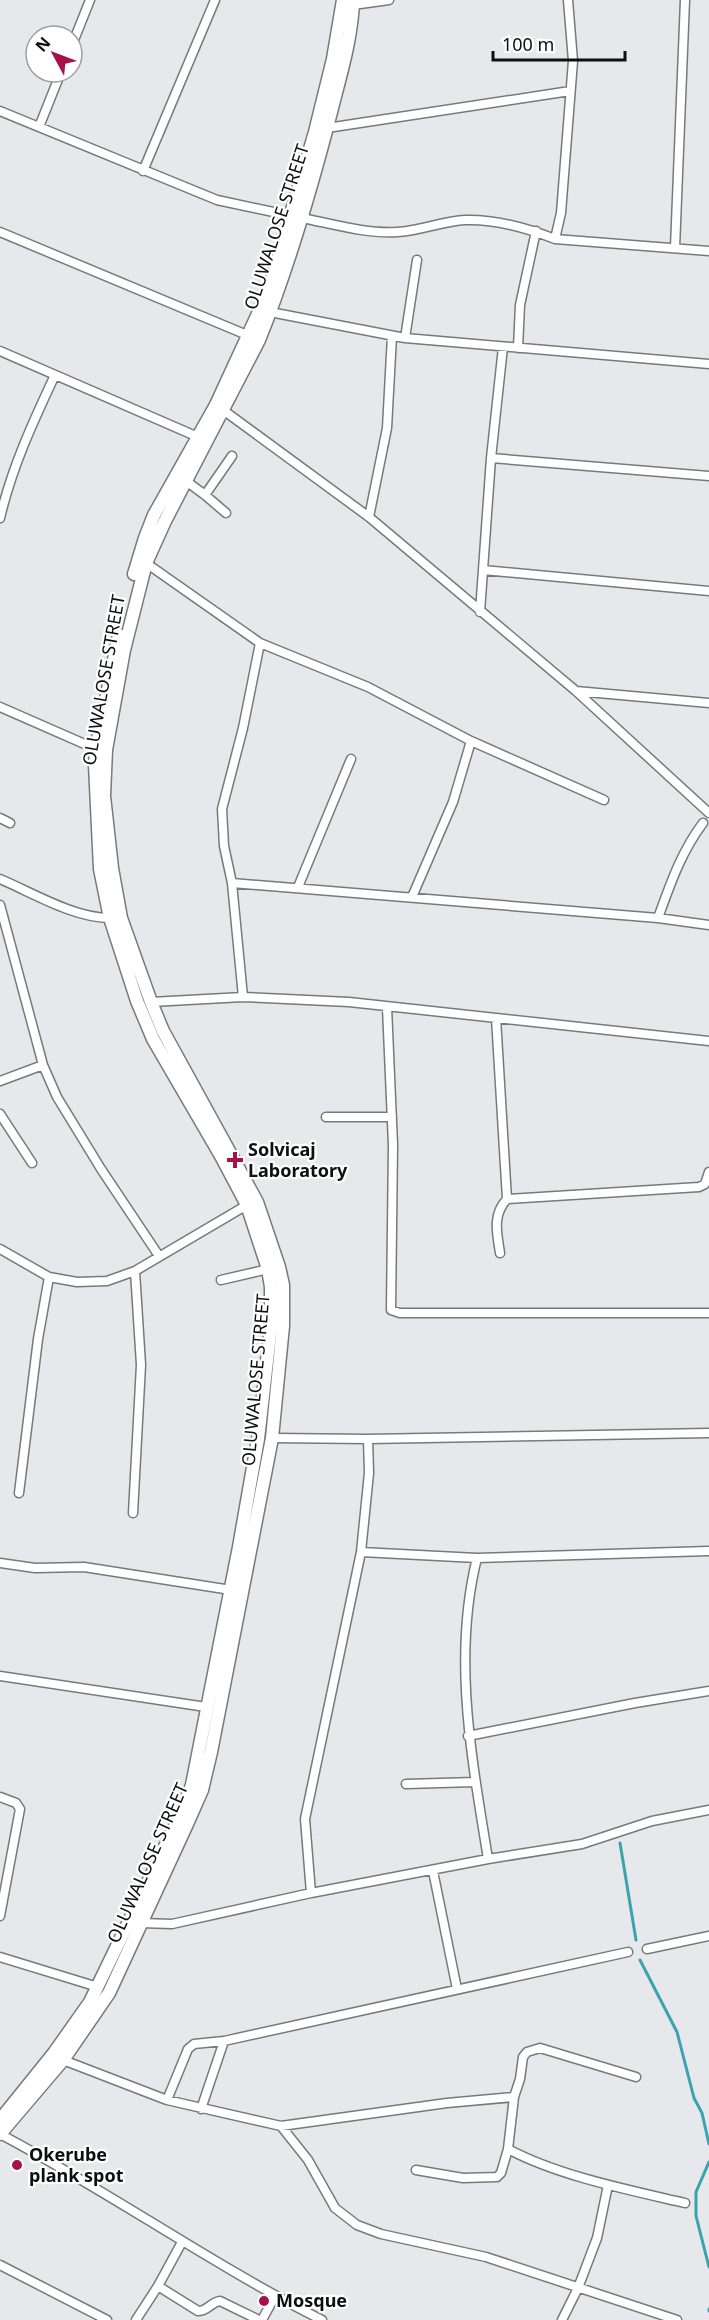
<svg xmlns="http://www.w3.org/2000/svg" width="709" height="2320" font-family="'Noto Sans',sans-serif">
<style>
.lines{fill:none;stroke-linecap:round;stroke-linejoin:round}
.stream{stroke:#3aa3ad;stroke-width:3}
.street-casing{stroke:#77797b;stroke-width:11}
.secondary-casing{stroke:#77797b;stroke-width:15}
.street{stroke:#fff;stroke-width:8}
.secondary{stroke:#fff;stroke-width:12}
.poi-dot{fill:#a6114c;stroke:#fff;stroke-width:2}
.labels{text-anchor:middle;stroke-width:4.5;stroke-linejoin:round;paint-order:stroke}
.street-label{font-size:18px;fill:#0e0f10;stroke:#fff}
.poi-label{font-size:18px;font-weight:bold;fill:#0e0f10;stroke:#fff;text-anchor:start}
</style>
<rect width="100%" height="100%" fill="#e6e8eb"/>
<g class="lines">
<!-- stream -->
<path class="stream" d="M620,1843L636,1940
M640,1960L677,2032L694,2098L702,2113L709,2144
M709,2162L696,2192V2216L709,2267
M709,2309V2311"/>
<!-- street casing -->
<g class="street-casing">
<path id="street" d="M353,5L389,0
M72,45L90,0
M0,111L217,200L292,216
M39,127L61,72
M327,128L570,91
M143,171L215,0
M302,218C333,224 366,234 397,232C420,231 443,221 465,220C496,219 527,228 555,239L709,251
M0,232L247,335
M555,239L561,213L573,61L568,0
M675,248L685,0
M270,312L405,338L709,364
M405,338L417,260
M518,348L520,305L536,231
M0,351L198,437
M219,407L369,517L576,691L709,813
M491,458L709,476
M186,481L205,495L232,456
M205,495L226,513
M369,517L387,428L392,336
M0,518C12,467 33,422 55,375
M146,563L260,643L368,687L471,741L604,800
M483,570L709,591
M480,612L491,458L503,347
M576,691L709,703
M0,707L96,749
M0,818L10,823
M0,879C33,893 74,918 110,918
M232,883L658,918L709,925
M298,887L351,759
M412,897L453,802L471,741
M0,905L43,1065L57,1097L101,1169L159,1256
M658,918C670,885 681,852 703,823
M243,997L232,883L224,846L222,809L243,728L260,643
M151,1002L243,997L349,1002L709,1041
M387,1007L393,1145L391,1310L400,1313H709
M496,1018L507,1199C492,1215 497,1233 500,1253
M0,1081L43,1065
M0,1114L32,1163
M326,1117H392
M507,1199L699,1187L705,1184L709,1172
M0,1249L49,1277L77,1282L107,1281L135,1271L247,1205
M221,1280L268,1269
M272,1438L368,1439L709,1433
M19,1493L38,1339L49,1277
M133,1513L141,1365L135,1271
M361,1552L477,1558L709,1551
M477,1558C452,1658 472,1759 488,1859
M0,1563L35,1568L84,1567L231,1590
M0,1676L206,1707
M468,1736L635,1703L709,1691
M406,1784L475,1782
M0,1797L16,1803L20,1809L0,1916
M433,1871L457,1989
M311,1893L305,1819L361,1552L369,1473L368,1439
M141,1923L172,1924L311,1893L488,1859L582,1844L652,1821L709,1810
M647,1949L709,1936
M0,1957L98,1987
M63,2060L167,2100L281,2126L447,2103L514,2097
M167,2100L188,2049L194,2044L224,2041L628,1952
M201,2109L224,2041
M281,2126L308,2160L335,2208L357,2225L381,2234L486,2257L677,2320
M0,2134C110,2192 211,2264 322,2320
M508,2149C559,2176 629,2190 685,2203
M416,2170L463,2178L497,2177L501,2173L508,2149L514,2097L520,2079L523,2057L527,2052L540,2048L636,2077
M0,2265L107,2320
M158,2286L198,2311C207,2312 211,2302 220,2301L259,2320
M136,2320L158,2286L182,2242
M262,2320L275,2296
M562,2320L578,2288L597,2238L608,2185"/>
</g>
<!-- secondary casing -->
<g class="secondary-casing">
<path id="secondary" d="M134,574L145,538L154,515L216,405L268,292L315,132L333,59L343,0
M0,2120L54,2053L90,2002L178,1820L192,1785L239,1547L258,1439L271,1326V1287L268,1269L247,1205L221,1156L153,1039L137,1001L110,918L100,869L95,765L96,749L119,635
M0,2134L63,2060L109,1993L187,1824L202,1790L211,1752L272,1438L283,1326V1285L279,1267L257,1202L163,1031L151,1002L121,918L112,868L104,796L106,750L124,650L146,563L165,521L259,340C289,266 311,189 331,112C340,76 352,38 353,0"/>
</g>
<!-- street -->
<use href="#street" class="street"/>
<!-- secondary -->
<use href="#secondary" class="secondary"/>
</g>
<!-- markers -->
<g class="poi-dot">
<path d="M232 1151h6v6h6v6h-6v6h-6v-6h-6v-6h6z"/>
<circle cx="17" cy="2165" r="6"/>
<circle cx="264" cy="2301" r="6"/>
</g>
<g class="labels">
<!-- street labels -->
<g class="street-label">
<text transform="translate(277 227) rotate(-72)" y="6">OLUWALOSE STREET</text>
<text transform="translate(104 680) rotate(-80)" y="6">OLUWALOSE STREET</text>
<text transform="translate(256 1380) rotate(-85)" y="6">OLUWALOSE STREET</text>
<text transform="translate(148 1863) rotate(-66)" y="6">OLUWALOSE STREET</text>
</g>
<!-- poi labels -->
<g class="poi-label">
<text x="248" y="1156">Solvicaj<tspan x="248" dy="21">Laboratory</tspan></text>
<text x="29" y="2161">Okerube<tspan x="29" dy="21">plank spot</tspan></text>
<text x="276" y="2307">Mosque</text>
</g>
</g>
<!-- north arrow -->
<g transform="translate(54 54) rotate(311)"><circle r="28" fill="#ffffff" stroke="#9f9f9f" stroke-width="1.5"/>
<path d="M0-4.5L10 22L0 15L-10 22Z" fill="#a6114c"/>
<text y="-9" font-size="16" font-weight="bold" text-anchor="middle" fill="#0e0f10">N</text>
</g>
<!-- scale -->
<path d="M493 51v9h132v-9" fill="none" stroke="#0e0f10" stroke-width="3"/>
<text x="502" y="51" font-size="18" fill="#0e0f10" stroke="#ffffff" stroke-width="4.5" paint-order="stroke">100 m</text>
</svg>
